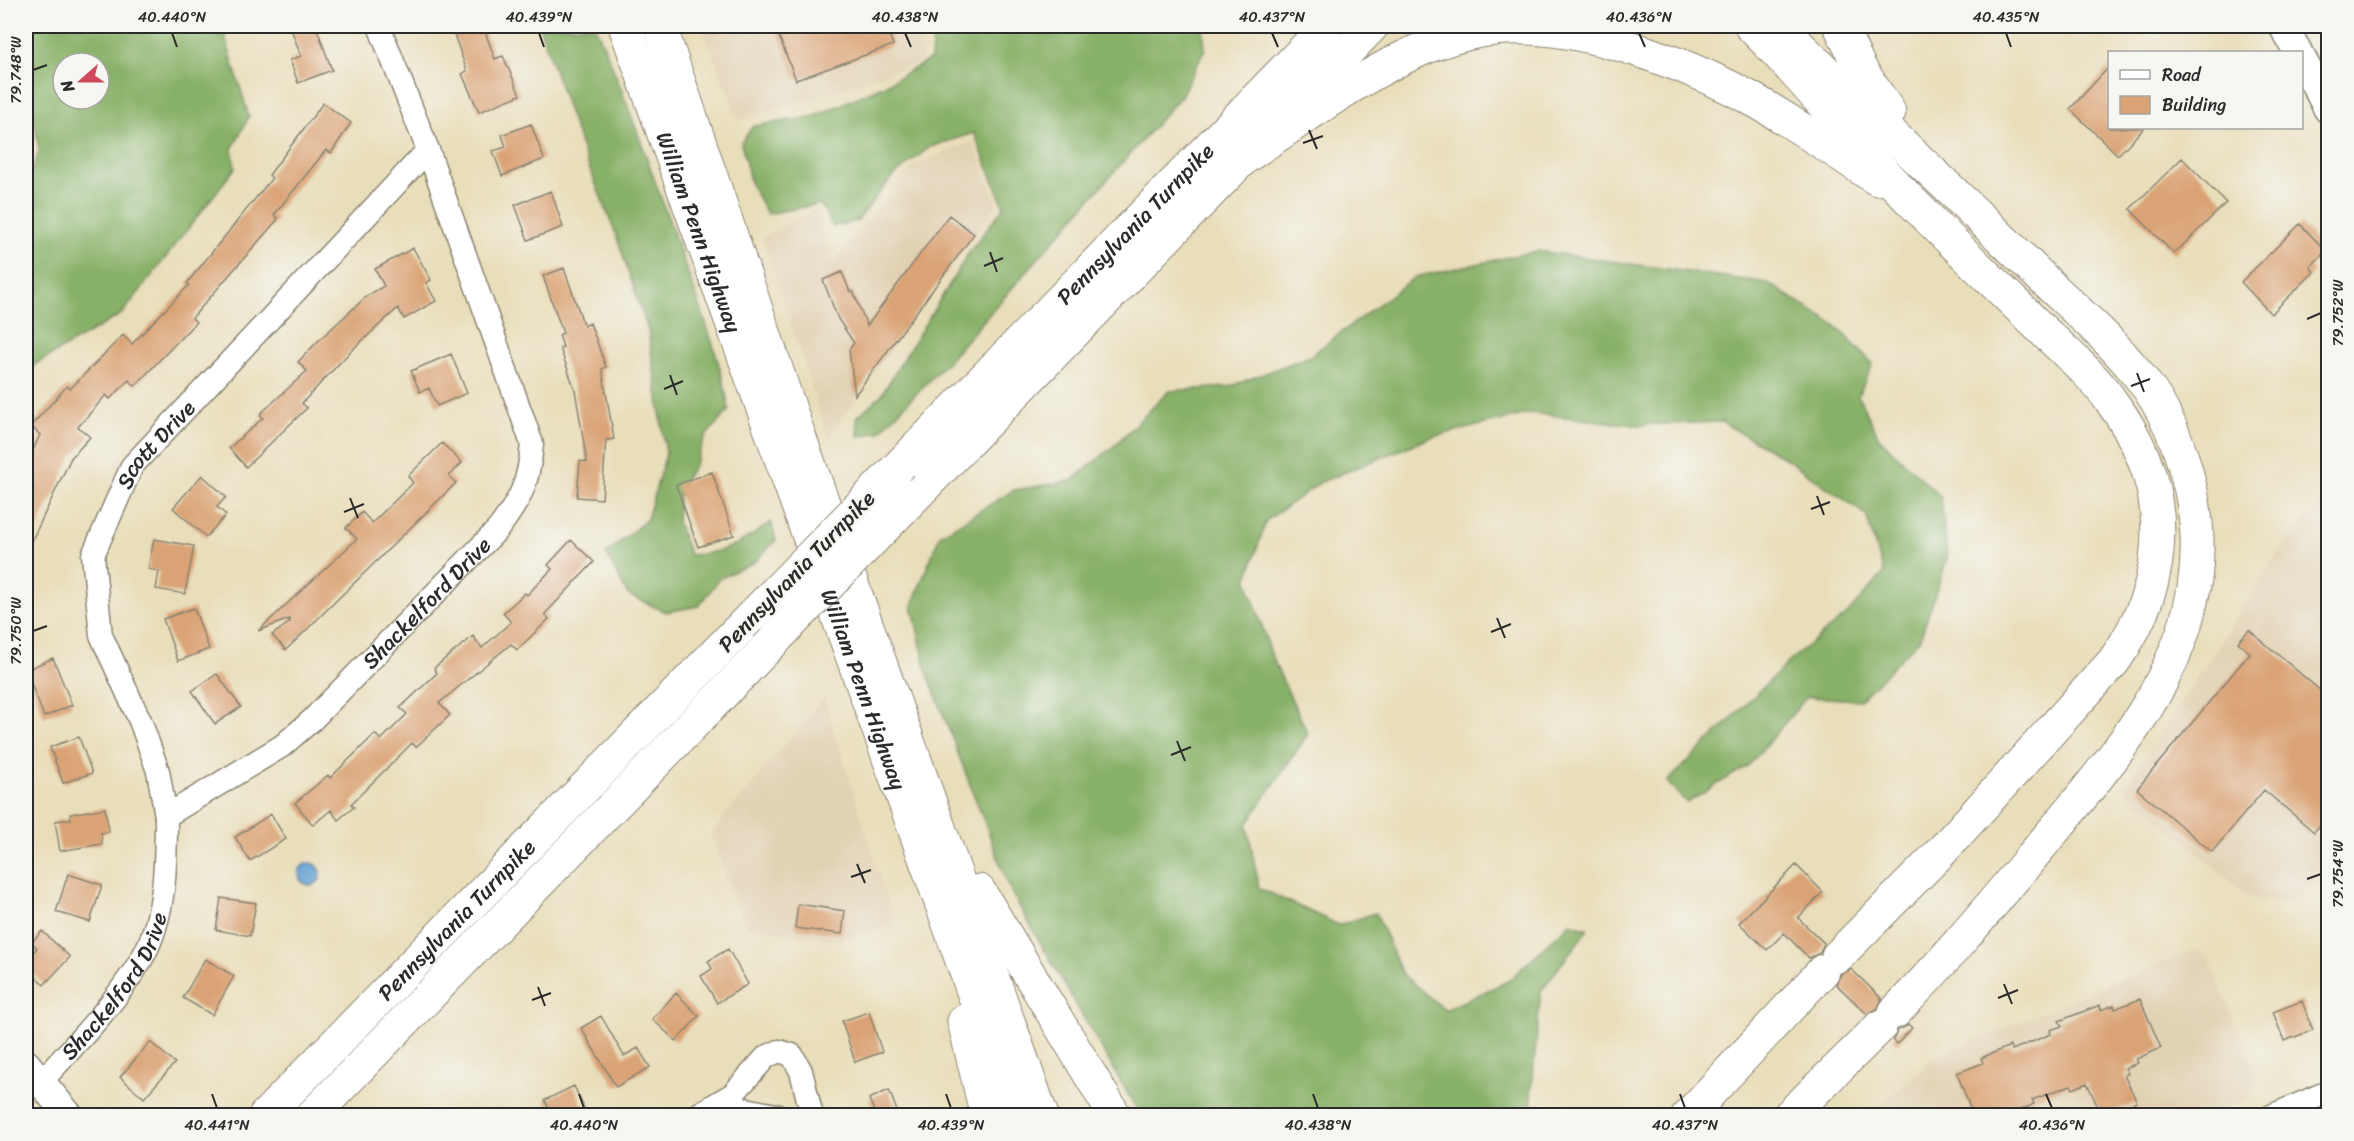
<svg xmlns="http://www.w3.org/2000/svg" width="2354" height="1141" font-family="Sriracha,sans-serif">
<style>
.built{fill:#e2d2b4}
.forest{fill:#88b168;stroke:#5a6e4a;stroke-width:1.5;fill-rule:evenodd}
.water{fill:#62a0d4;stroke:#466680;stroke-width:1.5}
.building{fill:#daa375}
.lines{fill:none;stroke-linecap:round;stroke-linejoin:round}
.minor-casing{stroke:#8a8472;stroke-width:25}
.major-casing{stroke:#8a8472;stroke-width:31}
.highway-casing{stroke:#8a8472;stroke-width:35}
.minor{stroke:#fff;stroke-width:22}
.major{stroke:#fff;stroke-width:28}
.highway{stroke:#fff;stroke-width:33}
.highway-bridge-casing{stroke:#8a8472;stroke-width:35;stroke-linecap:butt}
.highway-bridge{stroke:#fff;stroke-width:33}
.ticks{fill:none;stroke:#2b2b2b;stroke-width:2}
.labels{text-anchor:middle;stroke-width:5;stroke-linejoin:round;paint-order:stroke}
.street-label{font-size:22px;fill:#2b2b2b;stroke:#f6f6f2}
.neatline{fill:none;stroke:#2b2b2b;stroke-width:2}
.ticks-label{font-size:15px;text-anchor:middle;fill:#2b2b2b}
</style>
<rect width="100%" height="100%" fill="#f6f6f2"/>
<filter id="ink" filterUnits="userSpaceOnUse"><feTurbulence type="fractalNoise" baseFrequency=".0167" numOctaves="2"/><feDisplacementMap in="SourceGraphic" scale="12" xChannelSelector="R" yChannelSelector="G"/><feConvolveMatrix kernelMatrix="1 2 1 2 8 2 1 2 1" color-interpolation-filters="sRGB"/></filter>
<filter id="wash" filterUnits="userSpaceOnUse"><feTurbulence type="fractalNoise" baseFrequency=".008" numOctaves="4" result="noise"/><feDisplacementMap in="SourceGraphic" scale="24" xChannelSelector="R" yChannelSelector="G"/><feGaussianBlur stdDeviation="1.35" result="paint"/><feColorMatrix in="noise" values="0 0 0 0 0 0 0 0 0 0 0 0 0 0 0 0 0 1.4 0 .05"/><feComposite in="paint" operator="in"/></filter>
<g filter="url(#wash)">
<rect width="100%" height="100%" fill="#e9deba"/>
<!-- built -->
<path class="built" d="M702,26H920L922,62L738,122Z
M973,141L997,203L828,438L762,237L816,209L833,263L912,166Z
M2328,496V872L2317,877L2305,893L2283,903L2249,898L2124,789L2284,544Z
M824,697L895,925L839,941L745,926L710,834Z
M2195,949L2209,957L2259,1084L2245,1101L2208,1115L1870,1116L1930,1059Z"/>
<!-- forest -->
<path class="forest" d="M26,26H222L249,117L232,149L235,168L122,314L34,365L26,386V188L39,151L26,63ZM63,63H99V99H63Z
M539,26H595C626,95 650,168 676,240C695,295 720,353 729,410L705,437L694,466L679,488L677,522L690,555C726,553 742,543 771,522L776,540L755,562L720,578L699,606L666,612L628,595L606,554L647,519L666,454L648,330L616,235L583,152Z
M934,26H1203L1205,49L1181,96L948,361L879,432L858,436L857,417L882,394L970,251L1004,207L974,133L930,147L892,177L857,221L833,227L820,204L767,214L751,185L741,143L753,126L813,117L885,85L931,59Z
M1537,251L1768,283L1835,325L1873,364L1858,396L1880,439L1941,497L1947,559L1920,639L1860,700L1807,697L1749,765L1687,803L1667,782L1794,657L1847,614L1884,573L1866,515L1788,460L1722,422L1633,425L1531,413L1432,437L1321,482L1266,521L1247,580L1273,660L1308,734L1247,824L1259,888L1339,925L1376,913L1402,974L1445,1010L1508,981L1570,923L1588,929L1541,991L1531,1095L1534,1115H1140L1011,892L927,672L912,605L940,535L1014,490L1071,481L1116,444L1169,391L1229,387L1310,356L1415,277Z"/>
<!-- water -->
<path class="water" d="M299 874a11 11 0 1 1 22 0a11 11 0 1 1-22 0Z"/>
<g id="blocks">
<!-- building -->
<path class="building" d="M290,26H316L332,70L298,83L290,60L301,56Z
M451,26H483L495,59L503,56L520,95L479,112L462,74L467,71Z
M775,26H886L893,45L796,80Z
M2109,67V128H2144L2118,155L2070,109Z
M323,103L351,123L331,153L326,150L274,215L278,219L192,318L196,322L135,386L129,380L110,399L106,395L78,427L90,437L71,458L26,553V465L40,435L31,426L67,386L70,389L123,335L132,344L189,285L187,283L272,178L269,175Z
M531,124L544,159L502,176L493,151L506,147L502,135Z
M2182,158L2226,203L2174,254L2130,209Z
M551,191L563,227L528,240L515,205Z
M949,215L974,234L855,395L849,350L854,343L838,319L823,280L842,272L850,292L853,291L867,326Z
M2300,224L2326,251L2310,267L2314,272L2271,314L2241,282Z
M413,248L431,280L426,283L436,301L404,319L398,308L350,352L302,403L307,408L246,467L229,448L263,418L260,414L307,371L298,362L318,341L368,295L384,286L375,269Z
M564,268L584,326L590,323L606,367L602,369L614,439L606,440L602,499L577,497L580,461L587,462L575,390L560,348L563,347L559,335L563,333L543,276Z
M451,354L467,393L437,406L429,388L420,392L411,371Z
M442,443L462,463L449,476L456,483L286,650L272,635L290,622L289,619L258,631L357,539L346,528L362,512L372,523L413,483L408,476Z
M712,472L734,535L698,547L676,485Z
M202,475L226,497L217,507L226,515L206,537L173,508Z
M154,539L194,546L185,594L156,589L159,571L148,569Z
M571,540L594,562L545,614L549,619L517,650L511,644L439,703L450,715L416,747L412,743L351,804L354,807L338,820L331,810L313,825L295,803L328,775L330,778L375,734L381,740L407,714L400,708L437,673L434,668L473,636L482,648L511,622L503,613L525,593L527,595L552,569L548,565Z
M194,608L209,649L178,661L163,619Z
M2249,630L2328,697V815L2314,832L2264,790L2212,852L2137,789L2250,653L2238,642Z
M53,658L72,705L44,717L26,670Z
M217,674L241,707L215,724L192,691Z
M79,737L92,773L63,783L50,747Z
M105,808L109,832L101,833L102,844L60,851L55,821L71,819L70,814Z
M271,814L286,839L250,861L235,837Z
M1796,865L1823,892L1798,918L1824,943L1820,953L1809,958L1784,933L1767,950L1739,923Z
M68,874L102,885L90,922L56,912Z
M221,898L256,903L250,936L216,930Z
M798,904L845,911L842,934L795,928Z
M42,931L70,957L44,985L26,967V960L37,948L32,942Z
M728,949L748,984L717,1003L701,976L712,969L708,961Z
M205,959L234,976L212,1015L183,998Z
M1851,969L1882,999L1877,1009L1867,1014L1836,984L1841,974Z
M676,993L699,1016L676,1041L652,1019Z
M2140,999L2161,1048L2136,1059L2138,1063L2125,1068L2128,1074L2124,1075L2137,1102L2102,1116L2087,1083L2073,1089L2071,1085L2032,1100L2034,1104L2008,1116H1973L1957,1073L1983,1063L1981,1058L2010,1046L2012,1050L2051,1034L2050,1030L2062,1026L2059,1021L2100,1005L2101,1010L2114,1005L2115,1009Z
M2302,1001L2313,1030L2284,1041L2273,1012Z
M869,1012L882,1052L855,1062L842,1021Z
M601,1016L624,1056L638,1048L650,1067L616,1087L581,1028Z
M1909,1025L1912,1028L1897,1044L1893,1040L1898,1030Z
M150,1042L175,1063L144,1098L120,1077Z
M574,1086L588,1116H552L545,1100Z
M889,1090L899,1116H876L869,1099Z"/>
</g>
</g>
<g filter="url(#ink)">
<use href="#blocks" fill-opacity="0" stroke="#8a8472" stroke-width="1.5"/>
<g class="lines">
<!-- minor casing -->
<g class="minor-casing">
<g id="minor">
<path id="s1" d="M166,816L158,771L141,723L101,635L93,555L132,466L428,150"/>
<path id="s2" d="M41,1082C76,1043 114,1005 141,960C166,918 166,863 166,816L282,746L312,720L498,529C521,499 529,482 532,444L428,150L379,26"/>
<path d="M710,1112L741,1108L780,1116"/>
<path d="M697,1115L733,1094L766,1057L779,1051L792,1055L801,1071L812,1116"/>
<path d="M2271,1116L2328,1092"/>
</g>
</g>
<!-- major casing -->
<g class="major-casing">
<path id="major" d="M2283,26L2298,52
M2302,59L2328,109
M26,1064L69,1116"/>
</g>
<!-- highway casing -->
<g class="highway-casing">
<g id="highway">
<path id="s3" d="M625,26L1018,1116"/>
<path d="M660,26L798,433L1042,1116"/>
<path d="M1751,26C1808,82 1856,146 1913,203C1951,241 1990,279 2029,317C2056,344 2089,370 2111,401C2173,484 2173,578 2114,661L1940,853L1838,956"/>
<path d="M1779,26C1864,110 1953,190 2038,274C2072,307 2111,339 2140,377C2166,409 2182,450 2191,491C2223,636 2126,744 2040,847C1993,903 1947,959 1895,1012"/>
<path d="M1840,26L1861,70L1889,112"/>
<path d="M1236,163C1300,122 1363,72 1434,44C1463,33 1496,26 1527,28C1598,30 1698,68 1759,103C1799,126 1838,153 1877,179"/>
<path id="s4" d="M902,463L1327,26"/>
<path d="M916,495L1372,26"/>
<path d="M979,891L1115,1116"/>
<path d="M964,1021L987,1116"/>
<path id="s5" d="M265,1116L752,616"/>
<path d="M312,1116L766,649"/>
<path d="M1688,1116L1823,971"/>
<path d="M1789,1116L1880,1027"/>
</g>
</g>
<!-- minor -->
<use href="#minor" class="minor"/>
<!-- major -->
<use href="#major" class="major"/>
<!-- highway -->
<use href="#highway" class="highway"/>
<!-- highway-bridge casing -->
<g class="highway-bridge-casing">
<path id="highway-bridge" d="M752,616L902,463
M766,649L916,495"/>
</g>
<!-- highway-bridge -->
<use href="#highway-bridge" class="highway-bridge"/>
</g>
</g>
<!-- ticks -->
<path class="ticks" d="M172,33L177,47M539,33L544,47M905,33L911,47M1272,33L1278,47M1639,33L1645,47M2006,33L2011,47M33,70L47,65M1309,130L1317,149M1303,143L1323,136M990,252L997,272M984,266L1003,258M2307,319L2321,313M2137,373L2144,392M670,375L677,395M2131,386L2150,379M664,389L683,381M1817,496L1824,515M350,498L358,518M1811,509L1830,502M344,512L364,504M1497,618L1505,638M33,631L47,626M1491,632L1511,624M1177,741L1185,761M1171,755L1191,747M857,864L865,883M851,877L871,870M2307,879L2321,874M2004,984L2012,1004M538,987L545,1006M1998,998L2018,990M532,1000L551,993M212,1094L217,1108M579,1094L584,1108M946,1094L951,1108M1313,1094L1318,1108M1680,1094L1685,1108M2046,1094L2052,1108"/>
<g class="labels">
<!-- street labels -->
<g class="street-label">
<text dy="8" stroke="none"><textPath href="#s4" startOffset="334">Pennsylvania Turnpike</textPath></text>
<text dy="8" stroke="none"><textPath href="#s3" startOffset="219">William Penn Highway</textPath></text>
<text dy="8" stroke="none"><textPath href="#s1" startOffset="402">Scott Drive</textPath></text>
<text transform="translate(796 571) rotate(-46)" y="8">Pennsylvania Turnpike</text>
<text dy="8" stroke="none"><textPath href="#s2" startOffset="645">Shackelford Drive</textPath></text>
<text dy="8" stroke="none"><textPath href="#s3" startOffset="705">William Penn Highway</textPath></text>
<text dy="8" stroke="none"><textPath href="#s5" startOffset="274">Pennsylvania Turnpike</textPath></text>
<text dy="8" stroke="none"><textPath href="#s2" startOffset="122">Shackelford Drive</textPath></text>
</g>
</g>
<!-- margin -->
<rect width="2354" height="1141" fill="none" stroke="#f6f6f2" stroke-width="66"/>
<!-- legend -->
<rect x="2108" y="51" width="195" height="78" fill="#f6f6f2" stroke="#a5a5a2" stroke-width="1.5"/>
<rect x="2120" y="70" width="30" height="9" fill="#ffffff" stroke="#a5a5a2" stroke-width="1.5"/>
<text x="2162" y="81" font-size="18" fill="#2b2b2b">Road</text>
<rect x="2120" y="96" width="30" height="18" fill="#daa375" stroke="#a5a5a2" stroke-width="1.5"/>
<text x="2162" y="111" font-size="18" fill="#2b2b2b">Building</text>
<!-- north arrow -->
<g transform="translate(81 81) rotate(249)"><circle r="28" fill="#f6f6f2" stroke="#a5a5a2" stroke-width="1.5"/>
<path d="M0-4.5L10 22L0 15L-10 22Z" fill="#d1495b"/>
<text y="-9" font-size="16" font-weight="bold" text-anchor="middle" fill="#2b2b2b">N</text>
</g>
<rect x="33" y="33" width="2288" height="1075" class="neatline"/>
<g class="ticks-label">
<text x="172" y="22">40.440°N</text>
<text x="539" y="22">40.439°N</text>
<text x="905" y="22">40.438°N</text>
<text x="1272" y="22">40.437°N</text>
<text x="1639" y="22">40.436°N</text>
<text x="2006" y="22">40.435°N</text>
<text transform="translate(16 70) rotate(-90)" y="5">79.748°W</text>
<text transform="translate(2338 313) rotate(-90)" y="5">79.752°W</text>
<text transform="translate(16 631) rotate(-90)" y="5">79.750°W</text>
<text transform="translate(2338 874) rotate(-90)" y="5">79.754°W</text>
<text x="217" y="1130">40.441°N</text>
<text x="584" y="1130">40.440°N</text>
<text x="951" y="1130">40.439°N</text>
<text x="1318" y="1130">40.438°N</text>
<text x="1685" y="1130">40.437°N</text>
<text x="2052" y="1130">40.436°N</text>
</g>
</svg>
